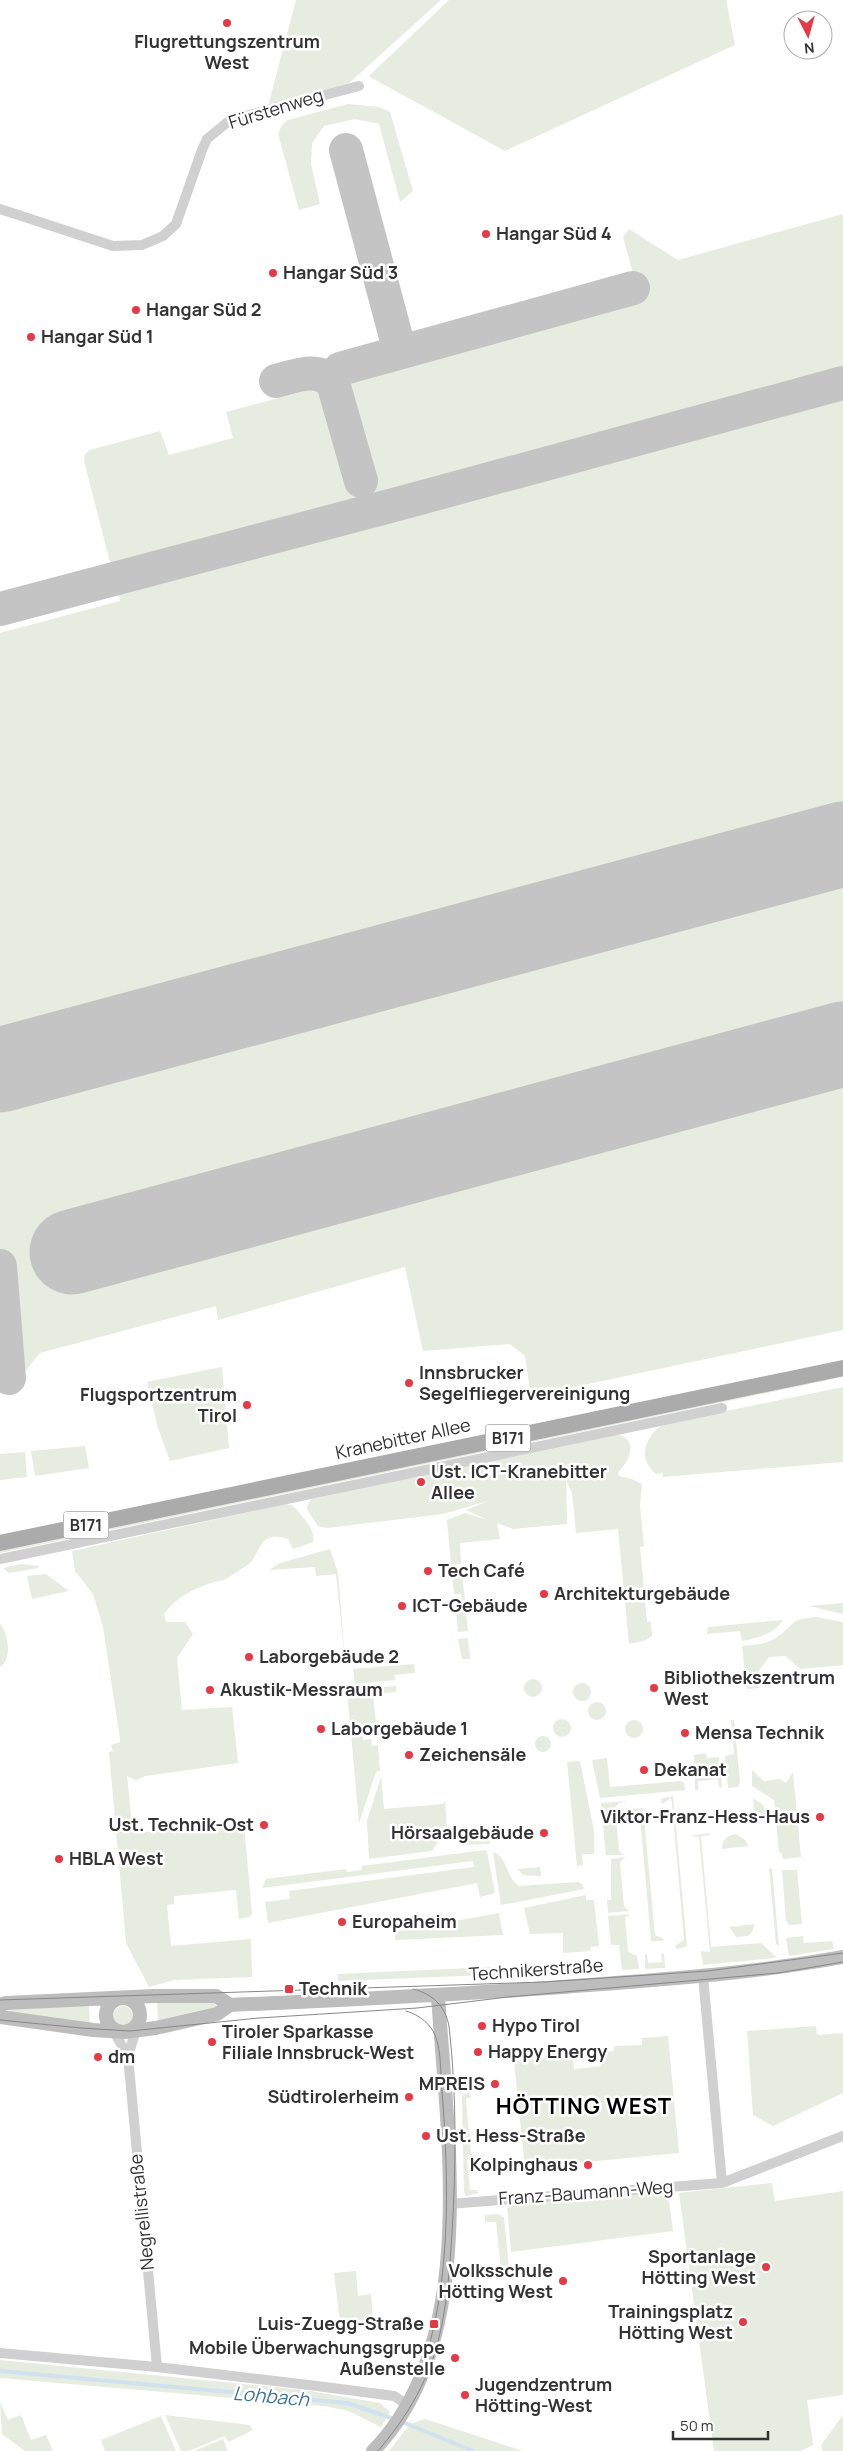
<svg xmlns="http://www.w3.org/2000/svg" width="843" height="2451" font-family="Manrope,sans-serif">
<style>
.green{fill:#e6ecdf}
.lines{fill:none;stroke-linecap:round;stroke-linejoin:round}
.stream{stroke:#cfe2ee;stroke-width:4}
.taxiway{stroke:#c4c4c4;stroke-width:34}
.runway{stroke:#c4c4c4;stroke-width:85}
.street{stroke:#d0d0d0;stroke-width:10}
.secondary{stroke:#bdbdbd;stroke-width:14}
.primary{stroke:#ababab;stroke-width:16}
.tram{stroke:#888;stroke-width:1}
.poi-dot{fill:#e63946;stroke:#fff;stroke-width:2}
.labels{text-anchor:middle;stroke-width:5;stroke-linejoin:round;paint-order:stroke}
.shield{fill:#fff;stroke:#707070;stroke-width:1}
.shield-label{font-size:16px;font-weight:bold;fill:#333}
.poi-label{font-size:18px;font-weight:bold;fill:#333;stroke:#fff;text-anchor:start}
.street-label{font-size:18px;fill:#333;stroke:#fff}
.water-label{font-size:19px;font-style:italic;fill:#3f7597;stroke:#fff}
.district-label{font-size:22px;font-weight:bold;letter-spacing:1px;fill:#000;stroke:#fff}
</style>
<rect width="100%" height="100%" fill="#fff"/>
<!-- green -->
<path class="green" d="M296,0H441L347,85L268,106Z
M449,0H726L735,45L505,151L370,77V75Z
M348,104L379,107L390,112L413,191L400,202L379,124L355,119L324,126L312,143L311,164L320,204L299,210L278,134L282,125L288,120Z
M843,214V1330L531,1396L525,1356L510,1344L423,1351L405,1267L218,1320L216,1306L40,1353L23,1374L0,1380V633L120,601L84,461L85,454L90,450L160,431L169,455L233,438L226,412L641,302L623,237L629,229L678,260Z
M222,1367L229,1448L170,1461L158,1428L147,1382Z
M843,1372V1377L0,1553V1549Z
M843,1387V1462L663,1477V1473L656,1474C636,1458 646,1436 663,1424Z
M615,1434C639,1438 631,1460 618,1472L619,1476L632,1479L642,1484L640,1506L644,1546L640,1547L647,1622H651L652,1636L646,1640L629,1644L618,1529L576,1533L572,1493L566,1480L567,1524L513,1529L497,1523L500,1539L460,1543L461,1564L451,1565L447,1520L465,1513L488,1520L466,1510L488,1501L443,1514L327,1528L318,1526L307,1509L308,1503L312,1499Z
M85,1446L89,1468L35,1476L31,1451Z
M25,1452L27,1477L0,1480V1454Z
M285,1504L292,1505C300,1513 317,1531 313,1542L293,1549L288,1539C256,1528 263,1555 246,1566C239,1570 233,1575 226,1579C222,1581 216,1581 211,1583C192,1589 176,1598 164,1614L166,1622H185L193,1634L177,1658L182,1710L232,1707L238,1763L145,1776L136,1780L127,1776L133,1833L244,1824L252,1914L249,1917L239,1919L236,1890L174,1896V1904L167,1905L171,1946L251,1939L252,1977L174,1980L149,1987L126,1943L109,1752L113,1751L111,1745L120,1742V1739L103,1627L93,1594L75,1571L72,1551Z
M330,1549L338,1573L346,1670L336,1574L316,1576L315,1567L269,1570L280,1563Z
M21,1564L39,1566L38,1568L9,1573L3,1568Z
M462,1572L468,1631L458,1632L456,1610H463L461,1594H454L452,1573Z
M46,1574L69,1591L32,1599L27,1576Z
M843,1603V1614L809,1606Z
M816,1617L843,1622V1665L801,1669L785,1656L769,1657L757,1673L758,1688L747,1689L742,1646C753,1645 767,1644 776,1638C796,1624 789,1619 816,1617Z
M783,1620C774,1634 757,1638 742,1641L740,1631L707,1634L708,1627Z
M0,1623C8,1634 13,1659 0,1667Z
M468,1638L470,1659H462L458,1639Z
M414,1664L415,1673L395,1675V1680L355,1684L353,1669Z
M524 1688a9 9 0 1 1 18 0a9 9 0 1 1-18 0Z
M573 1692a9 9 0 1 1 18 0a9 9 0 1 1-18 0Z
M396,1686V1692L373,1694L376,1724L350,1726L347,1690Z
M588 1711a9 9 0 1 1 18 0a9 9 0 1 1-18 0Z
M553 1728a9 9 0 1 1 18 0a9 9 0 1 1-18 0Z
M731,1720H734L740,1782L738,1787L728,1788L725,1756L734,1754Z
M625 1729a9 9 0 1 1 18 0a9 9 0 1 1-18 0Z
M362,1732L363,1740L371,1739L372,1746L378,1745L380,1771L376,1772L359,1823L351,1733Z
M535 1744a8 8 0 1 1 16 0a8 8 0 1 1-16 0Z
M706,1753L707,1758L719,1757L722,1787H719L718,1779L698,1781V1790H695L694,1755Z
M607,1758L610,1787L681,1781L684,1783L685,1790L600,1798L592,1760Z
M580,1761L594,1831V1854H582L583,1865L577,1866L567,1762Z
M752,1770L764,1781L780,1779L786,1783L793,1772L801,1857L783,1859L781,1852H779L774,1800L752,1786Z
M381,1777L384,1809L443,1804L445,1801L447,1828L432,1851L369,1859L367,1821Z
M673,1796L687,1946L677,1949L675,1946L684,1940L672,1803L671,1798L662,1804L661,1799Z
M753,1798L763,1805L767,1819L754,1810Z
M628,1801L619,1803L615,1807L619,1851L624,1855H606L601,1803Z
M643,1808L655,1935L664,1939L662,1941H651L640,1816L630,1812L632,1809Z
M708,1833L711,1835L701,1836L711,1947L761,1943L776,1957L775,1958L703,1965L701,1951L710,1952L699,1837L690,1836Z
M736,1834L745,1840L748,1846L722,1849C722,1840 727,1835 736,1834Z
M486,1838L490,1841L489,1844L462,1845L458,1842Z
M485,1850L487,1851L495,1893L480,1897L477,1883L268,1923L265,1902L290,1899L289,1891L474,1867L473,1861L262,1888L266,1879L346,1869L347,1872L362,1870V1866Z
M493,1852C508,1857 506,1878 519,1886L579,1882L583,1885L584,1889L501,1905Z
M625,1857L620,1862L624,1907L629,1911L608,1913L607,1900H611V1859Z
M540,1867L541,1876L523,1875L518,1869Z
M769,1868L772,1869L779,1946L776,1944Z
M782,1870H797L802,1924L789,1925L786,1921Z
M586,1895V1900H594L599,1946L590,1947L591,1951L563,1953V1933L530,1934L524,1908Z
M499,1913L503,1935L395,1940V1932Z
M630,1914L625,1918L628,1952L637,1956L639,1969L622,1970L619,1945H611L608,1916Z
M755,1924L752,1932L748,1936L736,1937L729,1927Z
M803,1936L804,1943L832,1941L834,1949L789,1956L786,1938Z
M661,1953L664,1954L665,1968L645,1969V1955L647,1954L648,1963L662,1962Z
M561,1964V1972L338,1981V1974Z
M157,2002L214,2003L218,2008L158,2023Z
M89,2005L90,2026L10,2017V2010Z
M113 2016a10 10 0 1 1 20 0a10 10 0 1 1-20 0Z
M816,2026L817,2035L843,2033V2093L773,2126L753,2115L747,2031Z
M668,2036L679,2153L525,2168L514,2061L573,2056L574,2069L601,2066L600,2052L614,2051V2046L642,2045V2038Z
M470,2093L471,2097L466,2099L471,2154L476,2156L474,2159L467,2160L470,2190H477L479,2193L466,2196L464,2192L462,2098L463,2094Z
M772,2183L775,2201L843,2191V2395L807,2400L813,2445L801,2451H714L679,2193Z
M667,2187L673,2231L511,2252L507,2205Z
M498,2214L504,2217L510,2278L502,2279L496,2222H485V2215Z
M356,2271L358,2296L371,2294L373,2319L340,2322L334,2273Z
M0,2360L304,2390L380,2403L390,2412L381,2427L349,2411L324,2406L0,2378Z
M0,2402L8,2420L21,2415L31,2440L46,2435L53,2451H25L2,2434Z
M165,2415L250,2425L253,2430L228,2442L225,2436L189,2451H181Z
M843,2415V2451H822L821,2445Z
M161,2416L176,2451H105L101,2440Z
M425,2419L523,2451H389L410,2424Z
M223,2439L228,2451H194Z"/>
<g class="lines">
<!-- stream -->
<path class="stream" d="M0,2371L347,2403L394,2419
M400,2421L473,2451"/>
<!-- taxiway -->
<path class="taxiway" d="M346,150L396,337
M276,381C296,376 317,366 333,383
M361,481L333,383L334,376L340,369L633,288
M0,609L405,502L843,383
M0,1084L11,1072L32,1061
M0,1266L9,1378"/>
<!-- runway -->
<path class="runway" d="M0,1070L843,844
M72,1252L843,1044"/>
<!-- street -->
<path class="street" d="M0,209L113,246L142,245L163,236L176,224L202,150L207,139L230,120L359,86
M0,1559L722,1408
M703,1976L722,2183
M136,2030L128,2056L157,2367
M114,2032L128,2056
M449,2204L722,2183L843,2136
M0,2353L157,2367L317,2386L394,2396L408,2405"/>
<!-- secondary -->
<path class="secondary" d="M106 2015a17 17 0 1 1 34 0a17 17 0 1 1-34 0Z
M0,2005L6,2003L154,1996H216L230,2005C341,2000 451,1995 562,1987C656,1980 750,1974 843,1957
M0,2017L93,2030L124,2032L156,2028L217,2014L230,2005
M373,2451C480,2343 447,2135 438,1996"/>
<!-- primary -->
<path class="primary" d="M0,1543L843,1368"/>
<!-- tram -->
<path class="tram" d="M0,2000L544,1982L708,1971L843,1953
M406,2011C417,2014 427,2021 433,2031C442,2047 440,2072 442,2091C449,2181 452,2291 419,2377
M0,2020L81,2028L130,2031L259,2018L417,2008L508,1997L778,1973L843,1962
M378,2451C400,2425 419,2397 431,2364C446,2323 449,2277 452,2234C456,2163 457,2097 449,2026C445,2006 433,1994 413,1989"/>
</g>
<!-- markers -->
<g class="poi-dot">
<circle cx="227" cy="23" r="5"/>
<circle cx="486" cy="234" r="5"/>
<circle cx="273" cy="273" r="5"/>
<circle cx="136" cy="310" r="5"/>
<circle cx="31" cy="337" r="5"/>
<circle cx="409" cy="1383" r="5"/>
<circle cx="247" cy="1405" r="5"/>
<circle cx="421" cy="1482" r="5"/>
<circle cx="428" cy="1571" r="5"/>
<circle cx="544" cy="1594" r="5"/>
<circle cx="402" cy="1606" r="5"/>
<circle cx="249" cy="1657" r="5"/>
<circle cx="654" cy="1688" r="5"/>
<circle cx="210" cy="1690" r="5"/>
<circle cx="321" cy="1729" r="5"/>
<circle cx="685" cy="1733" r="5"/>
<circle cx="409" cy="1755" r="5"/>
<circle cx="644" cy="1770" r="5"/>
<circle cx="820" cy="1817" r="5"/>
<circle cx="264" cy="1825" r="5"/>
<circle cx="544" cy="1833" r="5"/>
<circle cx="59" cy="1859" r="5"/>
<circle cx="342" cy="1922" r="5"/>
<rect x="284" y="1984" width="10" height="10" rx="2.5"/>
<circle cx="482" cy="2026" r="5"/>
<circle cx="212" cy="2042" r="5"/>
<circle cx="478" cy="2052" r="5"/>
<circle cx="98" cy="2057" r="5"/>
<circle cx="495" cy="2084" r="5"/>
<circle cx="409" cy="2097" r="5"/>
<circle cx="426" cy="2136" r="5"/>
<circle cx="588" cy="2165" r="5"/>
<circle cx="766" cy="2267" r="5"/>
<circle cx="563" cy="2281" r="5"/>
<circle cx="743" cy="2322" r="5"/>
<rect x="429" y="2319" width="10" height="10" rx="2.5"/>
<circle cx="455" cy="2358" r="5"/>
<circle cx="465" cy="2395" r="5"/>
</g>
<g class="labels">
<!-- shield labels -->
<g class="shield">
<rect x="485.5" y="1424.5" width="45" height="27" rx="4"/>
<rect x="63.5" y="1511.5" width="45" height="27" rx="4"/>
</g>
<g class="shield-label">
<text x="508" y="1444">B171</text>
<text x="86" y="1531">B171</text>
</g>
<!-- poi labels -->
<g class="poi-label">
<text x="227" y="48" text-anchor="middle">Flugrettungszentrum<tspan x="227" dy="21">West</tspan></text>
<text x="496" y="240">Hangar Süd 4</text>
<text x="283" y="279">Hangar Süd 3</text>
<text x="146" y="316">Hangar Süd 2</text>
<text x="41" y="343">Hangar Süd 1</text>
<text x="419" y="1379">Innsbrucker<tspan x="419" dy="21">Segelfliegervereinigung</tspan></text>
<text x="237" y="1401" text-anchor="end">Flugsportzentrum<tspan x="237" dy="21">Tirol</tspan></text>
<text x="431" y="1478">Ust. ICT-Kranebitter<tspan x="431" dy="21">Allee</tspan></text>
<text x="438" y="1577">Tech Café</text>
<text x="554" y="1600">Architekturgebäude</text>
<text x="412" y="1612">ICT-Gebäude</text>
<text x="259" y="1663">Laborgebäude 2</text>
<text x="664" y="1684">Bibliothekszentrum<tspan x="664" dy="21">West</tspan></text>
<text x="220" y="1696">Akustik-Messraum</text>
<text x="331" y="1735">Laborgebäude 1</text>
<text x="695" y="1739">Mensa Technik</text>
<text x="419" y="1761">Zeichensäle</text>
<text x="654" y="1776">Dekanat</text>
<text x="810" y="1823" text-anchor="end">Viktor-Franz-Hess-Haus</text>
<text x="254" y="1831" text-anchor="end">Ust. Technik-Ost</text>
<text x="534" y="1839" text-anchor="end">Hörsaalgebäude</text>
<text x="69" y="1865">HBLA West</text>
<text x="352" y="1928">Europaheim</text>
<text x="299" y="1995">Technik</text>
<text x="492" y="2032">Hypo Tirol</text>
<text x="222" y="2038">Tiroler Sparkasse<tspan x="222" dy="21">Filiale Innsbruck-West</tspan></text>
<text x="488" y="2058">Happy Energy</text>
<text x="108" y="2063">dm</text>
<text x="485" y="2090" text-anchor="end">MPREIS</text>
<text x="399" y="2103" text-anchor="end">Südtirolerheim</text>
<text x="436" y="2142">Ust. Hess-Straße</text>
<text x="578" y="2171" text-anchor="end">Kolpinghaus</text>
<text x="756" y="2263" text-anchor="end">Sportanlage<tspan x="756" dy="21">Hötting West</tspan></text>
<text x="553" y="2277" text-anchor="end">Volksschule<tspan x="553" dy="21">Hötting West</tspan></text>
<text x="733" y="2318" text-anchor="end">Trainingsplatz<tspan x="733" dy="21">Hötting West</tspan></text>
<text x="424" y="2330" text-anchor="end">Luis-Zuegg-Straße</text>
<text x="445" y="2354" text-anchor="end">Mobile Überwachungsgruppe<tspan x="445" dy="21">Außenstelle</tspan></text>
<text x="475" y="2391">Jugendzentrum<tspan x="475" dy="21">Hötting-West</tspan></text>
</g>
<!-- street labels -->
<g class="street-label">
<text transform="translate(276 109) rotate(-17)" y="6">Fürstenweg</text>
<text transform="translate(403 1439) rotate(-12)" y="6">Kranebitter Allee</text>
<text transform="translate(536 1970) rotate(-4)" y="6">Technikerstraße</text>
<text transform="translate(586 2193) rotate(-4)" y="6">Franz-Baumann-Weg</text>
<text transform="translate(142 2212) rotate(-96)" y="6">Negrellistraße</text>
</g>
<!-- water labels -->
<g class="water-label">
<text transform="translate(271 2396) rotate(5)" y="7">Lohbach</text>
</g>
<!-- district labels -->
<g class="district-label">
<text x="584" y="2114">HÖTTING WEST</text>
</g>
</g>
<!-- north arrow -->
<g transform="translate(808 35) rotate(174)"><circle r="24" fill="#ffffff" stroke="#adadad"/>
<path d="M0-4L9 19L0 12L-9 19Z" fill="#e63946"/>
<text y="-8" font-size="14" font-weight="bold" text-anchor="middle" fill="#333333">N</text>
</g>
<!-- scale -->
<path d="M673 2431v8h95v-8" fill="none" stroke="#333333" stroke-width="2.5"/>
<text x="680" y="2431" font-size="15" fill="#333333" stroke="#ffffff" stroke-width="4" paint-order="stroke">50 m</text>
</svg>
